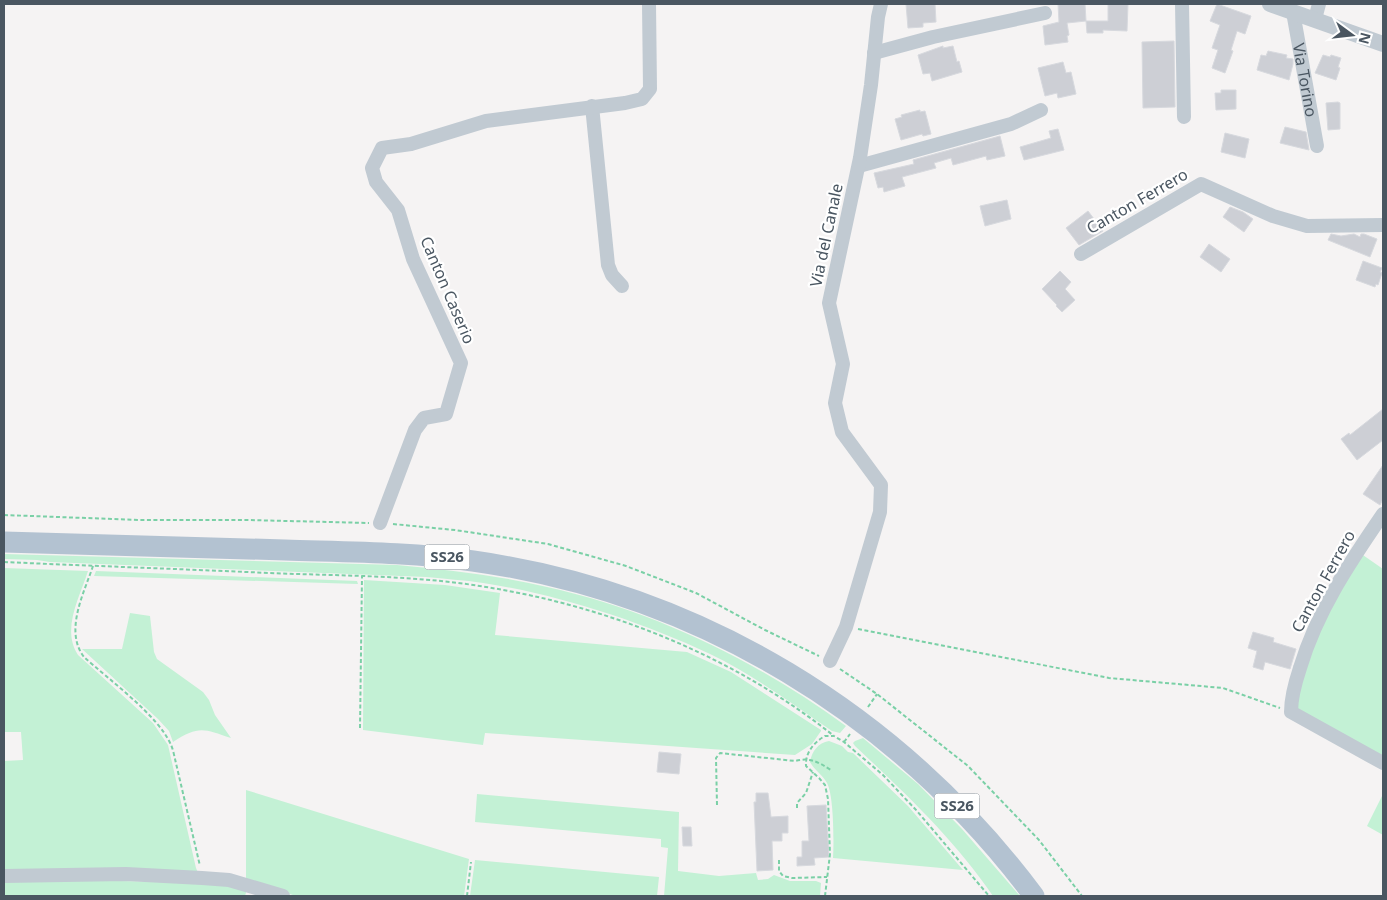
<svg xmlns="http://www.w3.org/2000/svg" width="1387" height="900" font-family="'Noto Sans',sans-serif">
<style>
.green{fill:#c3f1d5}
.building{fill:#cdcfd5;stroke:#d7d9de}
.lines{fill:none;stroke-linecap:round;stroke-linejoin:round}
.path{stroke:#7ad0a6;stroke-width:2;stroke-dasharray:4 2.5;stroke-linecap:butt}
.minor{stroke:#c1cad2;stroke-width:14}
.tertiary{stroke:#c1cad2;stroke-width:16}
.primary{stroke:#b3c2d1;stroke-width:21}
.labels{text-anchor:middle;stroke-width:4.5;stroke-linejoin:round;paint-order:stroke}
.shield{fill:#fff;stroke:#808990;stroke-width:1}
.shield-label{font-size:15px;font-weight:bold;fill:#4a5661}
.street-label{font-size:16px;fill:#4a5661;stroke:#fff}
</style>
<rect width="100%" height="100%" fill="#f5f3f3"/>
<!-- green -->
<path class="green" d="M1360,553L1383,569V756L1298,709L1295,704L1315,636Z
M4,554L397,565C447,570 497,575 547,587C655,611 757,661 846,726L840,733L832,731C794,705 752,674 710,654C639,621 560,595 483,583C464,580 445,579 426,577L50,562L37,560L4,559Z
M4,568L88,571C80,597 61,629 78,655L153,723L168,745L196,868L199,875L4,872V761L23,760L21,732H4Z
M96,571L357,581L358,584L94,576Z
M364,580L445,585L500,593L495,635L687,652L731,672L821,730V731L812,744L795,755L485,733L483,745L363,730Z
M130,613L150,616L154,652L157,659L203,692L209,700L215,715L231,738C204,729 199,725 173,742L169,731L158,719L82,649H122Z
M863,738L918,784L962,829L1020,896H993C955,840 904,792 855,746L853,743L855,741Z
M829,741L842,746L848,752L853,753L908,806L963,870L833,858C834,843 834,796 827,783C823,775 814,770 810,762C812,751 818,743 829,741Z
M246,790L469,859L464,896H296L246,880Z
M477,794L679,812L678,871L719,876L756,873L758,880L768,879L774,875L790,881H816L821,883L820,896H664L668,848L661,847V839L475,822Z
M1383,794V835L1367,826Z
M475,860L659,877L657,896H470Z
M4,880H73L216,883L247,889L245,896H4Z"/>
<!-- building -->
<path class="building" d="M906,4H935L936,22L923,23V27L908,28Z
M1058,4H1085L1086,21L1067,23L1069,35L1067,36L1068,42L1045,45L1043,26L1059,22Z
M1108,4H1128L1127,31L1103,30V33H1087L1086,21H1108Z
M1217,4L1251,16L1245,34L1237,31L1231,50L1233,51L1225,73L1212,68L1218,50L1212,48L1220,25L1210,21Z
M1174,41L1175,107L1143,108L1142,42Z
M943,46V48L953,46L957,62L959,61L962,72L932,81L930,73L923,74L918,55Z
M1268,51L1287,55L1286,58L1293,59V64L1289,80L1257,70L1261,55L1266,56Z
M1323,55L1330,57L1331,55L1341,58L1338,67L1340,68L1336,80L1315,73Z
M1063,62L1066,73L1071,72L1076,94L1058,98L1057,93L1045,96L1038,68Z
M1221,90H1236V109L1216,110L1215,93H1221Z
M1338,102L1340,103V129L1328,130L1326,103Z
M920,110V112L925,111L931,134L923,136L922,134L901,140L895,119L902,117L901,115Z
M1285,127L1306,132L1309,150L1280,143Z
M1058,129L1064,150L1024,160L1020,147L1051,138L1049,131Z
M1225,133L1249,139L1245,158L1221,152Z
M1000,136L1005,156L987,160L986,156L953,165L951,158L934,163L936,168L902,177L905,186L884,192L883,187L878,188L874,173L914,164L913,160Z
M1007,200L1011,219L985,226L980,206Z
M1230,207L1243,212L1253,219L1244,232L1223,217Z
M1088,211L1103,231L1079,245L1066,228Z
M1331,234L1341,236L1354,234L1360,237L1361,234H1364L1377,239L1370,257L1328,240Z
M1209,244L1230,259L1221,272L1200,257Z
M1363,261L1382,268L1380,272L1382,273L1378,285L1376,284L1375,287L1356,280Z
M1060,271L1071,282L1065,289L1075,300L1062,312L1056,306L1057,305L1042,289Z
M1383,409V440L1357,460L1341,439L1349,433L1350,435Z
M1383,465V499L1380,505L1363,494Z
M1253,632L1274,638L1273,642L1296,649L1290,669L1265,662L1263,670L1253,667L1257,651L1248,648Z
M659,752L681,754L679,774L657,772Z
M756,793H768L771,817L788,816V833H782V841H772L773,870L757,871L754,802H756Z
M826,805L829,857L814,858L815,865L797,866V857H802V841H809L807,806Z
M682,827H691L692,846H683Z"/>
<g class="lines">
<!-- path -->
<path class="path" d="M4,515L140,520H248L369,523
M393,524L455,530L548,544L626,566L696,593L765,630L819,656
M4,562C92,566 181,569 269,573C341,576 414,575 486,587C611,607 735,657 834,736
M93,566C84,593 64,631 84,657C108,679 159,716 171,745C173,749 174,755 175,759L200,866
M858,629L1109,678L1223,688L1280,708
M840,669L877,694L968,766L1039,840L1082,896
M868,707L877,694
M360,728L362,576
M844,742L850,734
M717,805L716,758L720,753L795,761C810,757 818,762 831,770
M797,808V803L806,793L813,772
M779,860V871L783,876L792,878L827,877
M467,896L471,862
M825,896L830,854L828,799L825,785L819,778L806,766C805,753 814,742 825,736H834L844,742L883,775L917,811L989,896"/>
<!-- minor -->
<g class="minor">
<path d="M1182,4L1184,117"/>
<path id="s1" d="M1293,12L1317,146"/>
<path d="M1315,19L1319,4"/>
<path d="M874,53L933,37L1045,13"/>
<path d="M592,106L608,265L612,275L622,286"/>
<path d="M859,166L1011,124L1041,110"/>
<path d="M1081,254L1201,184L1273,216L1307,226L1383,225"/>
<path d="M1383,514C1350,562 1317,611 1300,668C1295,683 1291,697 1291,712L1383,763"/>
<path d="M380,523L415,430L424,418L446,414L461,363L413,259L398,210L376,182L372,168L382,148L411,144L486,121L625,103L642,99L650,89L649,4"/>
<path d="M830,661L846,627L880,512L881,485L842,432L835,403L843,364L829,303L860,158L871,85L878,17L881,4"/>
<path d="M4,876L126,874L202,878L229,880L283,896"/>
</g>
<!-- tertiary -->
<path class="tertiary" d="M1270,4L1383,44"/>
<!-- primary -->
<path class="primary" d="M4,542C97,545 191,547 285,550C347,552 411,552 473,561C699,593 898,714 1034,896"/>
</g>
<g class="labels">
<!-- shield labels -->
<g class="shield">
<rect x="424.5" y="544.5" width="45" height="25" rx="4"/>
<rect x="934.5" y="793.5" width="45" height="25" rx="4"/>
</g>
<g class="shield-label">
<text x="447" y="562">SS26</text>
<text x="957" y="811">SS26</text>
</g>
<!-- street labels -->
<g class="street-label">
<text dy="6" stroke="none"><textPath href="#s1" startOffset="69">Via Torino</textPath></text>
<text transform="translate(1137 201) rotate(-30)" y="6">Canton Ferrero</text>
<text transform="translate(826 235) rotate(-78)" y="6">Via del Canale</text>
<text transform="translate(448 290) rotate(67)" y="6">Canton Caserio</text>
<text transform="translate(1323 581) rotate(-61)" y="6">Canton Ferrero</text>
</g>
</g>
<!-- border -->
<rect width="1387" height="900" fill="none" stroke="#4a5661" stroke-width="10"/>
<!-- north arrow -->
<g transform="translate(1352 35) rotate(105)" stroke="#ffffff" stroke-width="4" paint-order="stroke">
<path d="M0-4L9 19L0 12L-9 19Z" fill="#4a5661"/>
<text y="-8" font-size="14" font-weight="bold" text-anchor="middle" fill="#4a5661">N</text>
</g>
</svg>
